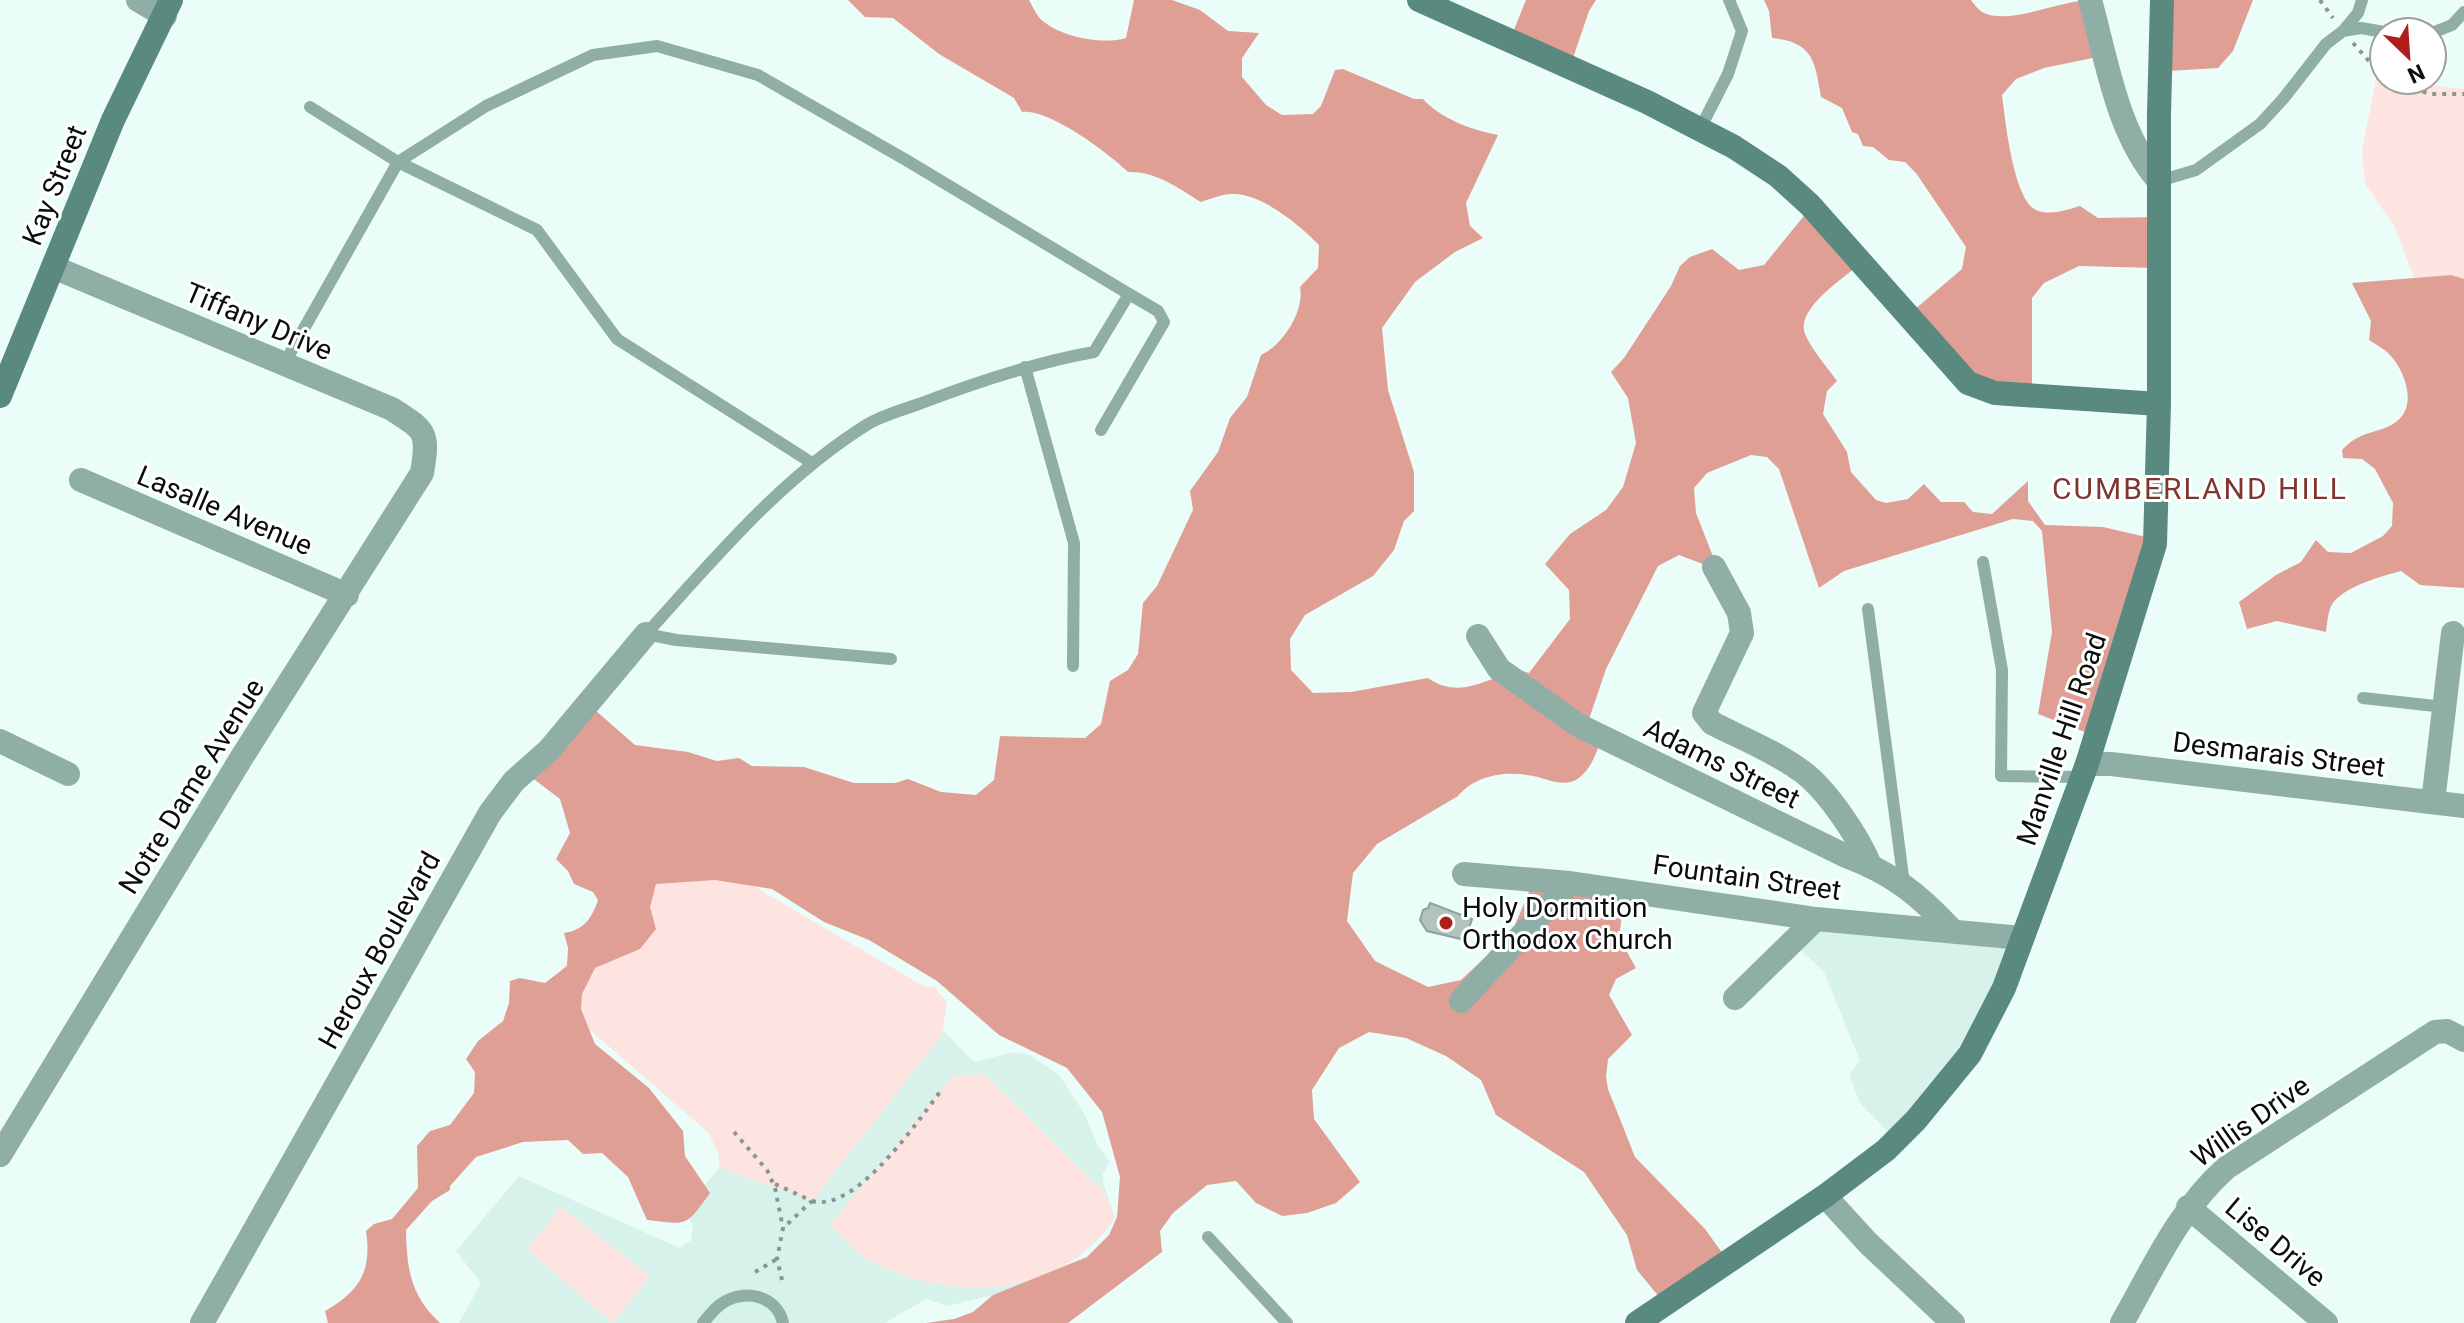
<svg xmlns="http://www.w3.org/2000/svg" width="2464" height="1323" font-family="Roboto,sans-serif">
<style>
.built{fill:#d7f2eb}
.green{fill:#fee4e0}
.forest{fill:#df9f95}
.building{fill:#b2c3bf;stroke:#8fa19c;stroke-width:2}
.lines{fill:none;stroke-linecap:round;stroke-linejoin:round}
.path{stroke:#8a9693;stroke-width:4;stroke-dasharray:4 6;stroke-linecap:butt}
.lane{stroke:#8faea6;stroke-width:12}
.street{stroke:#8faea6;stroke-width:24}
.secondary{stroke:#5a897f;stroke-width:24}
.poi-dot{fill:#af1e1b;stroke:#fff;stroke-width:3}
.labels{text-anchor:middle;stroke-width:6;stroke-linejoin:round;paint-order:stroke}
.street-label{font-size:28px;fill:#080e0c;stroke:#fff}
.poi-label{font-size:28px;fill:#080e0c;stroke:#fff;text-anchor:start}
.neighbourhood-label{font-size:30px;letter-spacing:2px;fill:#7e3730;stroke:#fff}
</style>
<rect width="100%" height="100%" fill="#ebfdf9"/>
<!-- built -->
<path class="built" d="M1807,919L2019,931L1983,1022L1890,1134L1860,1103L1849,1074L1860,1061L1824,972L1789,939Z
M934,987L930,1017L974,1062L1013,1052L1030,1055L1059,1075L1084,1113L1098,1146L1110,1162L1103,1173V1182L1115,1218L1094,1244L1060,1267L1009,1291L947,1306L926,1299L885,1323H459L481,1283L456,1251L519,1176L680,1248L691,1240L693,1224L683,1212L720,1167L718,1153L709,1133L560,1004Z"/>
<!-- green -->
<path class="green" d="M2376,79L2464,89V279L2451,275L2414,278L2395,227L2365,184L2362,150Z
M657,829L925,987H934L947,1002L942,1035L812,1201L720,1168L718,1153L709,1133L560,1004L551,985Z
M984,1074L1105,1193L1115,1218C1109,1226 1103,1235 1095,1242C1038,1300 940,1298 871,1261C856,1253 843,1237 830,1225L953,1076Z
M561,1207L650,1276L613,1323L527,1249Z"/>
<!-- forest -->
<path class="forest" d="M848,0H1029C1033,7 1037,17 1044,22C1063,37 1102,45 1126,38L1134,0H1172L1200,10L1228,31L1259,33L1242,58V77L1266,105L1282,115L1313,114L1321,106L1335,70L1343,69L1414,99H1423C1441,119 1472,130 1498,135L1466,203L1470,226L1483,238L1455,252L1415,282L1382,328L1388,390L1414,472V511L1404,521L1394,550L1373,576L1305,615L1290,639L1291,670L1313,693L1351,692L1428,678C1458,699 1486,681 1516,669L1529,673L1570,619L1569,590L1545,564L1570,534L1606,510L1623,487L1636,443L1628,398L1611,372L1624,358L1671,286L1680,266L1690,257L1712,249L1739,270L1764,265L1812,206L1861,263C1844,278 1795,309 1805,334C1812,350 1827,367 1837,381L1827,391L1823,414L1847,452L1851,472L1876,500L1886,503L1908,499L1924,484L1941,502H1964L1973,512L1992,514L2028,481V501L2045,525L2103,527L2146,537L2090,734L2038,714L2052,632L2042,531L2033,521L2013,519L1844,571L1819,588L1779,469L1767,457L1751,455L1707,473L1694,488L1696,513L1717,567L1716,569L1679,555L1658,566L1606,669L1588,722L1604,733C1598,747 1593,767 1580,777C1566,789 1548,779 1533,776C1507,770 1475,775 1458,796L1377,844L1353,873L1347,921L1375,961L1428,987L1461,980L1512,932L1529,892L1528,878L1625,891L1619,938L1636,968L1616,979L1609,995L1632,1035L1608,1059L1606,1077L1608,1089L1635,1157L1705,1229L1723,1254L1660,1298L1637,1270L1627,1235L1584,1172L1496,1115L1481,1080L1446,1056L1406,1038L1369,1032L1339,1048L1312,1090L1314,1119L1360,1182L1336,1203L1307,1213L1282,1216L1256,1203L1236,1181L1207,1185L1173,1213L1160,1231L1162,1252L1068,1323H926L954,1319L973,1312L993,1295L1087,1257L1109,1235L1117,1217L1120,1177L1102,1112L1067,1068L999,1035L937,981L869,940L824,922L772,889L715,880L656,884L650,907L656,929L640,949L595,968L582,994L581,1009L595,1044L649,1088L683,1131L685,1156L710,1193C685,1227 689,1225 647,1220L628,1177L602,1153L583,1154L568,1140L523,1142L476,1157L450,1186V1190L432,1201L406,1230C407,1269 410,1295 440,1323H328L325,1311C360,1291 372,1271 366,1231L374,1224L392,1219L418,1188L417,1146L430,1131L450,1125L474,1093L475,1072L466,1059L478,1041L503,1021L509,1003L510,981L520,978L545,983L567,966L568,948L564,933C584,930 592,918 598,900L593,892L574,884L568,871L556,859L570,833L560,799L523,771L587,703L635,745L688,752L717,761L739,758L752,766L804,767L854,783H895L908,779L941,792L976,795L994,780L1000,736L1085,738L1101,724L1110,681L1128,670L1138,654L1143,603L1157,586L1193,510L1190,491L1218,452L1230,418L1247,397L1261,355C1282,346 1305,311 1300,287L1318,268L1319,245C1301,226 1260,192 1232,194C1222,194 1210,199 1201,202C1178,188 1156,171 1128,172C1108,153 1050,109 1022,112L1014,98L939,54L893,18L865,17Z
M1526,0H1596L1589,11L1573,58L1511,37Z
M1764,0H1971C1974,4 1979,11 1984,13C2010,25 2061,0 2091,0L2107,55L2044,68L2016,79L2002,95C2005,118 2013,199 2036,210C2049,216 2067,210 2080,206L2098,218L2159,217L2156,268L2079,266L2044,283L2032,298V388L1965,378L1907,316L1962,269L1966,247L1916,173L1905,162L1889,160L1873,147L1863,146L1858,134L1852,132L1842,108L1821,97C1815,61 1813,42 1772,38L1769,11Z
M2166,0H2253L2233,51L2218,68L2168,71Z
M2451,275L2464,279V588L2420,585L2401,571C2382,576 2341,587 2331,606C2328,613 2327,624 2326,632L2277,621L2247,629L2239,602L2276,575L2301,562L2316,540L2328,552L2351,553L2383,536L2392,526L2393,503L2375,469L2362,459L2343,458L2342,450C2363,428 2378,435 2396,422C2418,406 2405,371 2390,355C2385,349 2376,345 2369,340L2371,321L2352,283Z"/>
<!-- building -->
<path class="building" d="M1430,903L1472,919L1465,940L1427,931L1420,920L1423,910L1428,908Z"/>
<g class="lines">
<!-- path -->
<path class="path" d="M2320,0L2333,18
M2353,43L2375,68L2384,74
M2395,80L2429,94H2464
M734,1132L767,1170L775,1188L783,1228L777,1259L783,1284
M775,1184L812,1201L783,1228
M812,1201C857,1213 919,1119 943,1088
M755,1272L777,1259"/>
<!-- lane -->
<path class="lane" d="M2343,31L2361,28L2384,32
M2432,33L2452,25L2464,12
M310,107L398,162L537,230L617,339L812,463
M1700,129L1728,74L1742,31L1729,0
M2159,181L2196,170L2260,124L2283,99L2326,44L2343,31L2358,13L2362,0
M284,364L398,162L486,106L593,55L657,46L758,75L906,160L1129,294L1094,352C1033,363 976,382 919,404C902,410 883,415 868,424C781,478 714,559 646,634L676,640L891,659
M1025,367L1074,543L1073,666
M1101,430L1164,322L1158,311L1129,294
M1983,562L2002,670L2001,776L2082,777
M1868,609L1904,884
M2363,698L2444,707
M1208,1237L1287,1323
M703,1323C708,1317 714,1309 721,1304C743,1288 777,1295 783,1323"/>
<!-- street -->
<path class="street" d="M138,0L165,16
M2090,0C2107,61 2117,133 2159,181
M81,480L347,595
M1714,567L1739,613L1742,633L1704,713L1712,723C1741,738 1774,751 1800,770C1826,788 1858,836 1870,865
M1478,636L1499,669L1578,725L1846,856C1892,873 1918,894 1951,929
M0,741L68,774
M2087,764H2111L2464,806
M2433,802L2453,633
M1464,874L1570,883L1816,919L2022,938
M1735,998L1816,919
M1461,1001L1570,883
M0,1155L242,757L422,473C429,432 426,431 392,409L53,267
M1825,1196L1868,1243L1953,1323
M2188,1207L2326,1323
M202,1323L490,813L514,781L549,750L646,634
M2122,1323C2153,1268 2179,1210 2226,1168L2435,1032L2447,1031L2464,1040"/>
<!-- secondary -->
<path class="secondary" d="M1419,0L1647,102L1734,147L1778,176L1810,205L1968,383L1995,393L2159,404
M0,396L113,120L171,0
M1637,1323L1825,1196L1886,1150L1916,1120L1970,1054L2004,988L2087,764L2155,544L2159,404V114L2162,0"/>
</g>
<!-- markers -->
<circle class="poi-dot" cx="1446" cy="923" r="8"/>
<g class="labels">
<!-- street labels -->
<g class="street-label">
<text transform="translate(54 185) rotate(-68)" y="10">Kay Street</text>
<text transform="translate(259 321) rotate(23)" y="10">Tiffany Drive</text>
<text transform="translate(225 510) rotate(23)" y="10">Lasalle Avenue</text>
<text transform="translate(2061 739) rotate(-71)" y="10">Manville Hill Road</text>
<text transform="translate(2279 754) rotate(7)" y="10">Desmarais Street</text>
<text transform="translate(1722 763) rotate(26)" y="10">Adams Street</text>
<text transform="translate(191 786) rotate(-58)" y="10">Notre Dame Avenue</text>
<text transform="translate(1747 877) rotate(8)" y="10">Fountain Street</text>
<text transform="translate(379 950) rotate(-61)" y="10">Heroux Boulevard</text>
<text transform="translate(2250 1121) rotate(-35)" y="10">Willis Drive</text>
<text transform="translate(2276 1242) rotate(40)" y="10">Lise Drive</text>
</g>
<!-- poi labels -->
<g class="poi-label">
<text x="1462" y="917">Holy Dormition<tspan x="1462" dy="32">Orthodox Church</tspan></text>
</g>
<!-- neighbourhood labels -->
<g class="neighbourhood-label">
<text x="2200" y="499">CUMBERLAND HILL</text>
</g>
</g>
<!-- north arrow -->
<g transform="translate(2408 56) rotate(155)"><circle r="38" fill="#ffffff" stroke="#9c9f9e" stroke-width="2"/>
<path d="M0-6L14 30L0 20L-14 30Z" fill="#af1e1b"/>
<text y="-12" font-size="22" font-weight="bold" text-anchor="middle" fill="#080e0c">N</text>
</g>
</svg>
